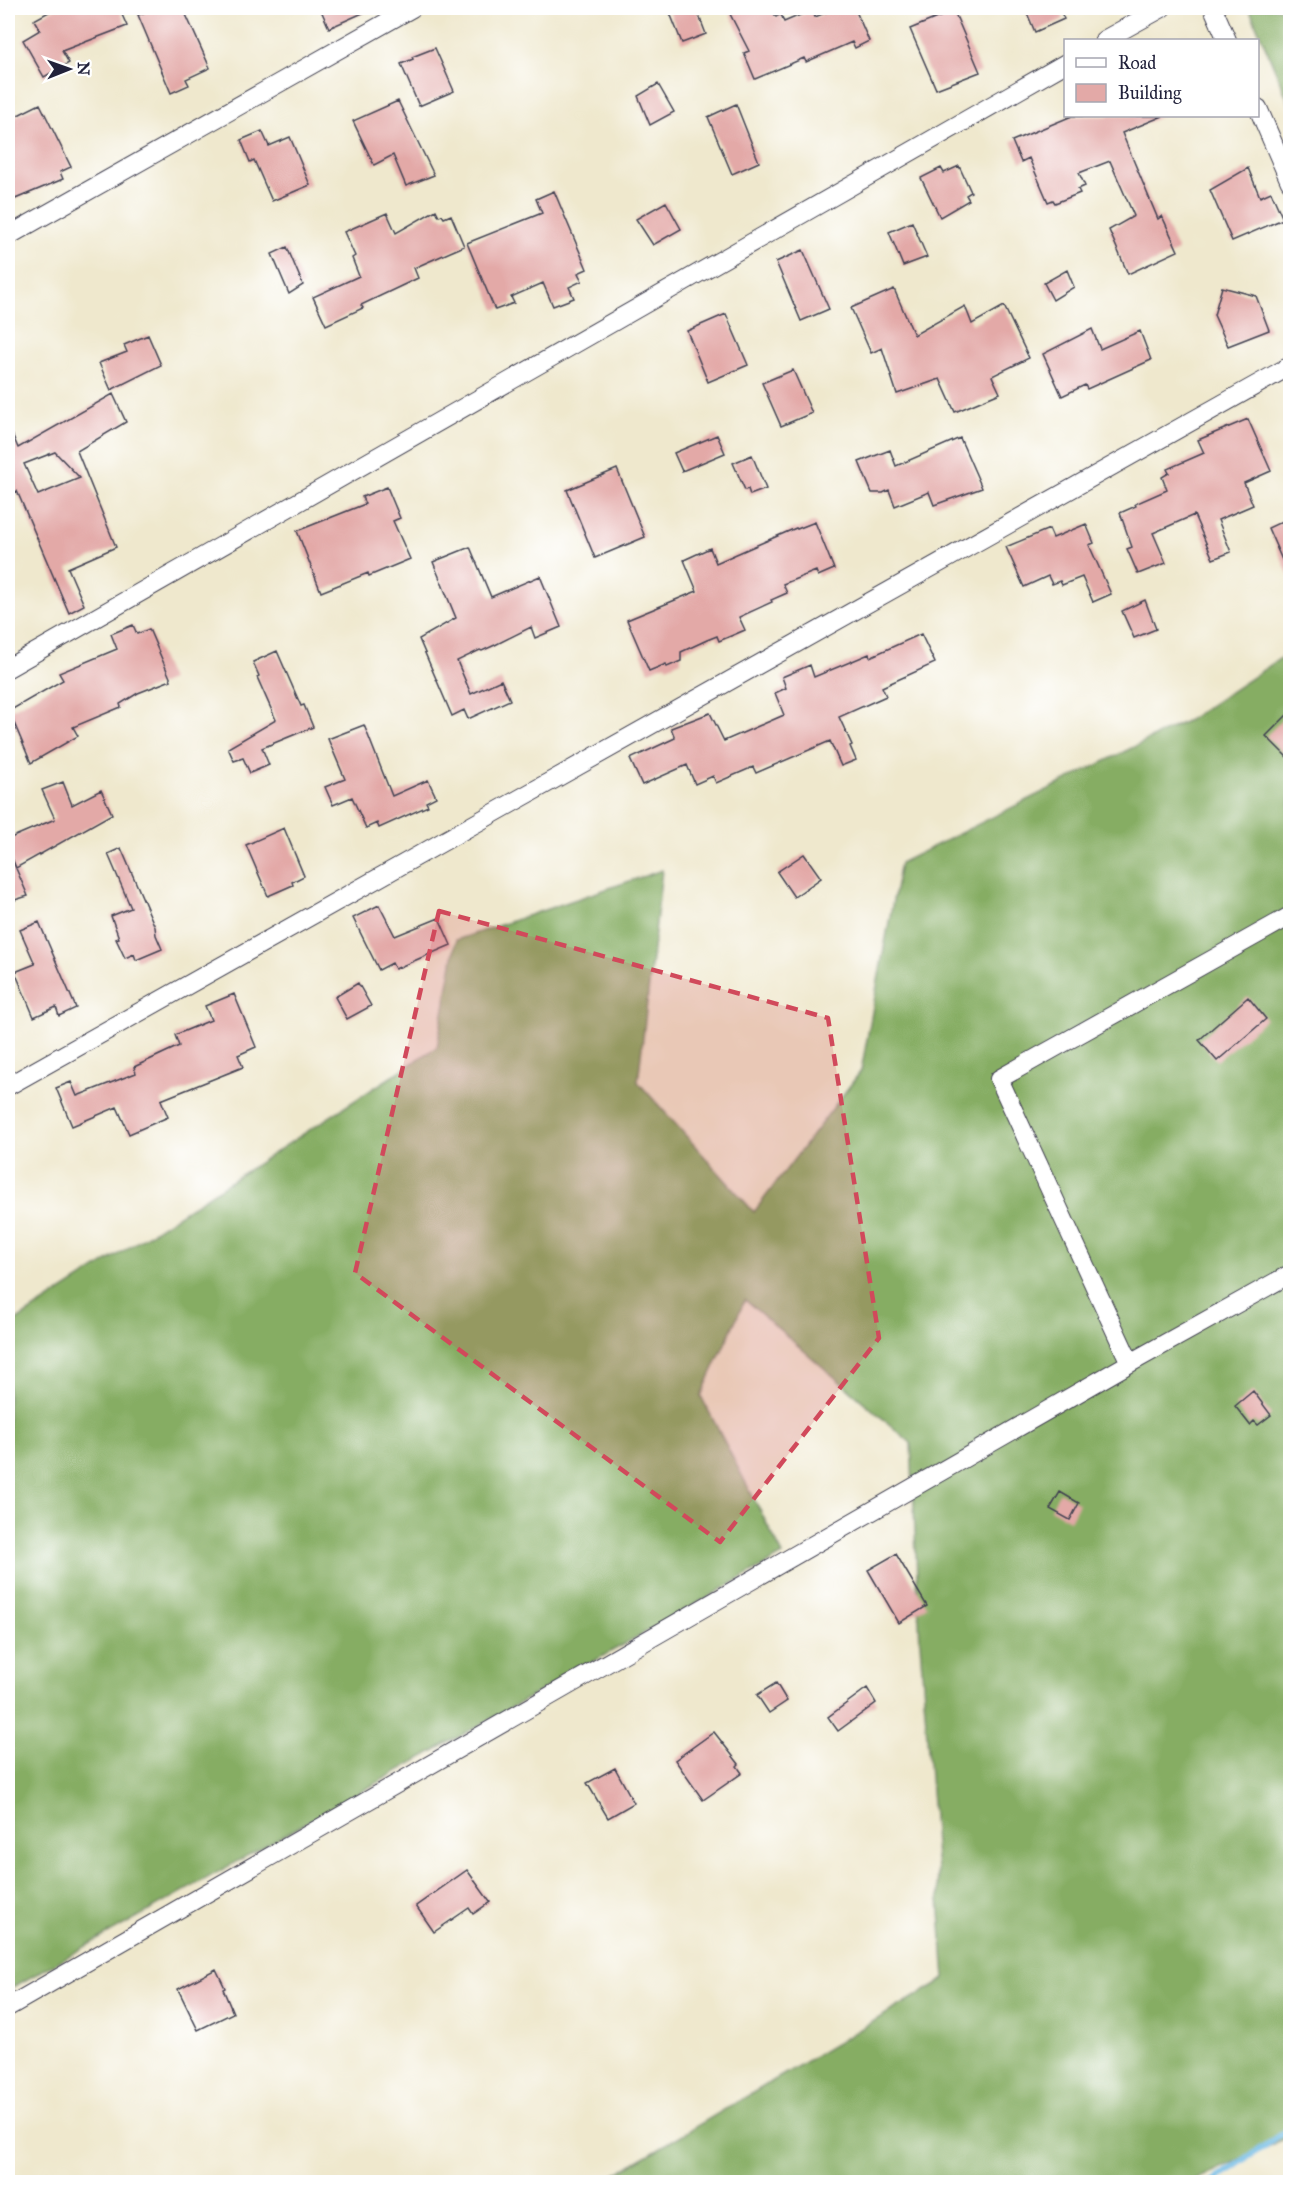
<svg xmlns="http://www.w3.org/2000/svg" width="1298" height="2190" font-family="'IM FELL Great Primer',serif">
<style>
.forest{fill:#86ad64;stroke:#546850;stroke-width:1.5}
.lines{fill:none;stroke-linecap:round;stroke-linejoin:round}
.stream{stroke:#69b8e3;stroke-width:6}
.building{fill:#e3a9a7;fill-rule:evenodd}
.street-casing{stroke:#414051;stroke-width:20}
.street{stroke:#fff;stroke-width:18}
.marked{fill:#d1495b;fill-opacity:0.2;stroke:#d1495b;stroke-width:4.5;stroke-dasharray:12 8;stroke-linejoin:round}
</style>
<rect width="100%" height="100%" fill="#fff"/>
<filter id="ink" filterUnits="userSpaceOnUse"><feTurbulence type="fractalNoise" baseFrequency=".0167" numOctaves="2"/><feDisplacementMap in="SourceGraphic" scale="12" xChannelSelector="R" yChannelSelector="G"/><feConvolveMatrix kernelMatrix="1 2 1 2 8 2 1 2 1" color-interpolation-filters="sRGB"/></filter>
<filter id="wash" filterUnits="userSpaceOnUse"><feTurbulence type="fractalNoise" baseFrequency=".008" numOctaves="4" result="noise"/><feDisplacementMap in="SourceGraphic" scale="24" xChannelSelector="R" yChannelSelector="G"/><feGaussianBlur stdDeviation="1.35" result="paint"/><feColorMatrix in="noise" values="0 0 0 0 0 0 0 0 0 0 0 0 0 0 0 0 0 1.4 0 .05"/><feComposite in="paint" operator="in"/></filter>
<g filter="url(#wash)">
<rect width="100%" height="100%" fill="#efe8cd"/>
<!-- forest -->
<path class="forest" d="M1249,8H1290V105Z
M1290,652V2136L1191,2182H602L945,1979L920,1643L911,1443L745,1300L701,1396L783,1555L8,1990V1326L437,1047L456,940L662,870L638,1082L754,1212L861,1071L900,863L1188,720Z"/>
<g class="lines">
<!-- stream -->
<path class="stream" d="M1212,2182L1290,2128"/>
</g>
<g id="blocks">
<!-- building -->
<path class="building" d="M56,8H119L127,26L62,51L69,63L44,77L23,40L40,30L34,20Z
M155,8H183L210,68L186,79L189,85L171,93L138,15Z
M320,8H374L329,28Z
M668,8H696L706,34L682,43Z
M742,8H771L776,17L781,14L784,22L812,10L815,17L837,8H843L844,12L855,9L869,41L855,48L852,42L806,62L804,58L755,79L744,53L749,51L730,14Z
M1040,8H1059L1064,19L1035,32L1027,13Z
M954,11L980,72L936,89L910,29Z
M435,48L454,91L419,106L401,64L413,59L412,57Z
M658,84L674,112L650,125L638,96Z
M398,101L434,175L406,186L393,155L374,165L353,121Z
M40,104L71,167L60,172L63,179L8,202V120Z
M736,104L759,162L732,174L708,117Z
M1072,116H1163L1122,133L1158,219L1162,216L1178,251L1128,274L1109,230L1134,216L1110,161L1079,173L1085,186L1078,189L1080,193L1055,203L1053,200L1048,202L1029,158L1021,162L1012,141Z
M262,131L269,146L290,137L310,185L272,201L254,160L250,162L241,140Z
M959,166L971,192L966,195L969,200L940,217L921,178L941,168L944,173Z
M1248,168L1260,197L1271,192L1283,219L1232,241L1210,190Z
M554,191L587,269L578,273L582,281L569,287L574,298L553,306L543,283L511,297L514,303L495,310L467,243L542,213L536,199Z
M666,202L681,229L653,245L636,219Z
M436,210L439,216L442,215L444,218L451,215L464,246L414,268L418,278L361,305L363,308L326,325L313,297L359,276L352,258L355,256L344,232L387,213L396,233Z
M912,222L927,257L903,266L889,232Z
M287,247L303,285L289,294L272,254Z
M803,250L829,309L801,321L776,262Z
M1067,270L1074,287L1053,300L1044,283Z
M1222,287L1256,296L1269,330L1228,346L1214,315Z
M894,289L914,335L965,306L972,324L1004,306L1029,358L992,376L1000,393L955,412L940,379L897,394L882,348L871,353L851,308Z
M726,314L748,365L708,382L687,331Z
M1092,329L1100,349L1140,331L1151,360L1087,389L1085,385L1062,396L1043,354Z
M148,335L161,365L111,390L99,363L127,352L124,345Z
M793,370L812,413L781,426L762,383Z
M113,394L126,422L77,451L116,547L68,568L84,605L69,613L17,491L8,496V424L18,448ZM55,452L80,478L38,495L24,464Z
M1248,419L1271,471L1244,483L1253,505L1218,520L1231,552L1213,559L1194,515L1153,533L1166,563L1138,574L1127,549L1132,547L1120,513L1136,506L1135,504L1167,490L1162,477L1169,473L1167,469L1204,453L1198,440Z
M717,435L725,453L682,471L674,453Z
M960,438L982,488L934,505L929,492L895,506L889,490L883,493H872L859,462L890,450L896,466Z
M752,455L766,489L750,495L748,489L745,490L733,463Z
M617,469L645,537L595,558L567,490Z
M387,487L400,518L393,521L410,559L369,576L368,573L321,592L297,531L365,504L362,497Z
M1285,520L1290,533V578L1268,528Z
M815,522L834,569L818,576L816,571L783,584L787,593L771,600L772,602L739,617L745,630L719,641L717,636L707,640L681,652V661L667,667L666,664L649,671L627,620L697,591L684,560L710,548L716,563L796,528L797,529Z
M1086,524L1094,543L1089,545L1111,594L1093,602L1082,577L1062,585L1060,581L1052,584L1048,576L1024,587L1006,547L1049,529L1053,538Z
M470,547L491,597L540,576L561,627L535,638L531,627L495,645L482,651L480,650L457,661L471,694L501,680L510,700L468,719L464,710L452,716L419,639L456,618L433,562Z
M1145,600L1156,629L1134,638L1122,611Z
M133,625L137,634L149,629L171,680L138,693L120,704L121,707L73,727L78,736L31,763L9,711L63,680L59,673L117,649L111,634Z
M921,634L935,663L882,687L886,696L839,717L852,745L850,746L856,760L841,766L830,741L756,773L753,767L716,783L713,776L695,784L687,765L642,785L630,759L675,738L671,728L710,713L724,741L784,715L775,693L786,688L782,677L810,665L814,677L869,654L870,657Z
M277,651L301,706L304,705L313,727L262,748L269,765L250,773L243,758L234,761L228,748L276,720L257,677L259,676L253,662Z
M1290,712V760L1266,736Z
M364,725L392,796L428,780L436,797L426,802L428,806L379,828L377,823L366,828L352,797L333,805L325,787L345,779L328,739Z
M63,782L72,805L101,790L112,814L16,868L8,848V839L55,819L42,790Z
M284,828L304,876L292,882L293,885L268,896L246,845Z
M121,848L155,927L156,935L162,949L136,960L134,954L125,958L116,939L119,938L111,916L131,908L108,854Z
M8,850L28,896L8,902Z
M804,854L821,878L794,897L777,872Z
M379,905L395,936L439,918L451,945L395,969L392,963L379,970L353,918Z
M39,922L76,1008L59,1016L56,1007L34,1017L15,972L35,964L20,930Z
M358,983L371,1006L347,1019L335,997Z
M234,994L256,1047L238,1055L243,1067L161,1100L168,1117L129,1134L117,1107L72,1126L56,1088L71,1082L77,1096L136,1073L134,1067L179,1046L175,1035L211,1020L205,1006Z
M1248,997L1266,1019L1217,1061L1199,1040Z
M1253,1391L1271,1415L1258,1425L1254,1421L1250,1425L1235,1406Z
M1060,1492L1079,1503L1070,1520L1050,1509Z
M896,1554L927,1606L899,1623L868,1570Z
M776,1683L787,1701L769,1713L757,1695Z
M867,1688L876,1703L838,1731L828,1717Z
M714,1732L739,1764L737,1766L742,1773L703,1800L675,1760Z
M615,1768L634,1803L608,1818L587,1783Z
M467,1870L490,1902L473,1914L469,1908L434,1932L416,1906Z
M216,1969L225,1988L223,1989L233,2013L198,2030L178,1989Z"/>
</g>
</g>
<g filter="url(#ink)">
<use href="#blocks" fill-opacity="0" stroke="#414051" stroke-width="1.5"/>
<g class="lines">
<!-- street casing -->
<g class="street-casing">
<path id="street" d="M1213,8L1227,40
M1104,40L1162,8
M1258,108L1290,182
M8,236L412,8
M8,668L1066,63
M8,1086L1290,366
M1130,1363L999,1079L1290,916
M8,2007L1130,1363L1290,1274"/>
</g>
<!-- street -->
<use href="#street" class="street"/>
</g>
</g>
<!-- marked area -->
<path class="marked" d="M439,911L828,1018L879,1338L720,1542L355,1273Z"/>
<!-- margin -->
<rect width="1298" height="2190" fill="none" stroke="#fff" stroke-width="30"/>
<!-- legend -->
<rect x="1064" y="39" width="195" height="78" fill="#ffffff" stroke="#a7a7b1" stroke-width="1.5"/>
<rect x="1076" y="58" width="30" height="9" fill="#ffffff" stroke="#a7a7b1" stroke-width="1.5"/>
<text x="1118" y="69" font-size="18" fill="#22223b">Road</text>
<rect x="1076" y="84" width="30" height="18" fill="#e3a9a7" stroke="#a7a7b1" stroke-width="1.5"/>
<text x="1118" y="99" font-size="18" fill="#22223b">Building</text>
<!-- north arrow -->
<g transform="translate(69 69) rotate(89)" stroke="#ffffff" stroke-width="4.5" paint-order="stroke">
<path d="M0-4.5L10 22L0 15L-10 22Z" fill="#22223b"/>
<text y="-9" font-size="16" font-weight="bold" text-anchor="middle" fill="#22223b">N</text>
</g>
</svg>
